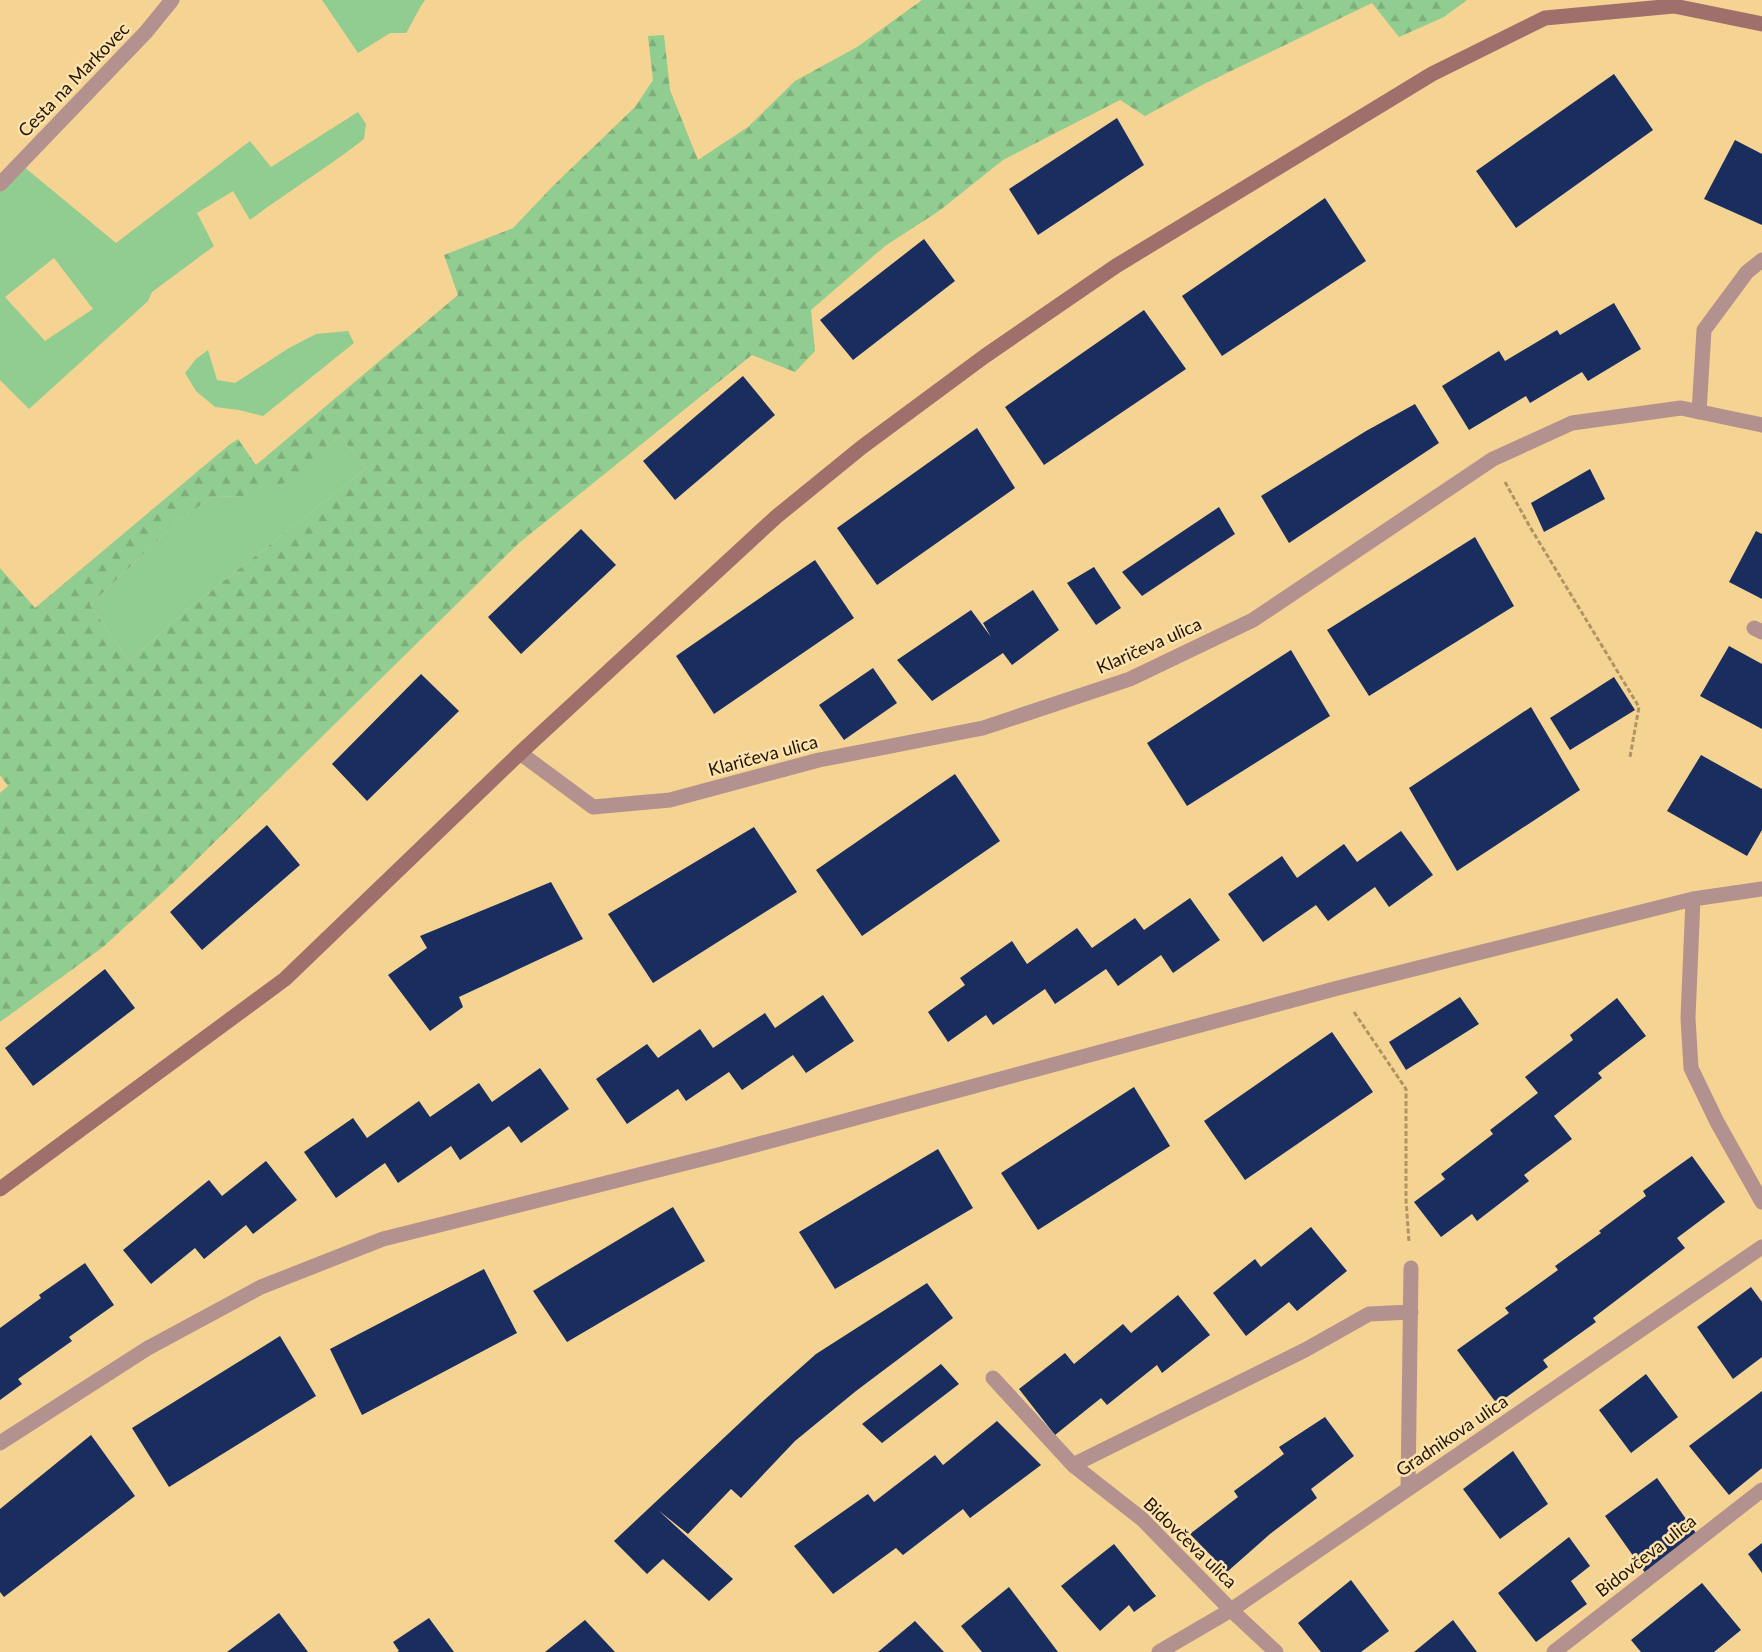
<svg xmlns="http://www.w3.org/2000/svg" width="1762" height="1652" font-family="Lato,sans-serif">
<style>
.grass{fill:#91cc90;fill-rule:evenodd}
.forest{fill:url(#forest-firs);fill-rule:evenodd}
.building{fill:#192e5f}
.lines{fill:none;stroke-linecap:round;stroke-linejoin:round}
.path{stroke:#b09563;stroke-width:3;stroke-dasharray:5 2.5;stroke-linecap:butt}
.lane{stroke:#b3918e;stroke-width:15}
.street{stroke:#b3918e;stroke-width:15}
.secondary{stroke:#9f6f6b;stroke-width:15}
.labels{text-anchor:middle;stroke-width:5;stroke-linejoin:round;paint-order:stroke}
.street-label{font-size:18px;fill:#211500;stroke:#fce2ae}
</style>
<defs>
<pattern id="forest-firs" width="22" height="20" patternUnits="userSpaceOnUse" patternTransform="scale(1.25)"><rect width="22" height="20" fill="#91cc90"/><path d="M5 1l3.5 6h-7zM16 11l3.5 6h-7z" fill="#7dae7a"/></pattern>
</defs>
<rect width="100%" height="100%" fill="#f5d392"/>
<!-- grass -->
<path class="grass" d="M322,0H425C417,11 413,22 406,33H390L358,53Z
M358,112L366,124L364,139C327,168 287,192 250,220L233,191L197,213L214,246L152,292L148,301L29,409L0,380V191L23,166L116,243L250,141L271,167ZM54,258L93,309L45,341L5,297Z
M348,331L354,343L263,416L239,410L215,407L196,391L185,373L196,359L208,350L217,380L235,383L289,348L316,334Z
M340,436L367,468L182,614L129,661L90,605L183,516L214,497L243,496L326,448Z"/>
<!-- forest -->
<path class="forest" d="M922,0H1467L1444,17L1399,37L1372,3L1204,84L1145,116L1120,100L1003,160L939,211L885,246L811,310L815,351L795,372L752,355L519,543L174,882L103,947L0,1022V793L8,786L0,775V568L35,608L229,445L238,439L256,465L458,295L444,255L513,228L554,185L635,107L653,80L648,36L664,35L670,90L698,160L748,127L795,81L857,47ZM340,436L367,468L182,614L129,661L90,605L183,516L214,497L243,496L296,479L326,448Z"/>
<!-- building -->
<path class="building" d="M1614,74L1653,130L1516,228L1476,171Z
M1117,118L1144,165L1038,235L1009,189Z
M1735,140L1762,154V225L1704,199Z
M1325,198L1366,261L1222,356L1182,296Z
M924,239L955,281L853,360L820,320Z
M1614,303L1641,349L1588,381L1582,372L1530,403L1526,396L1469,430L1442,386L1499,351L1505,361L1557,330L1560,335Z
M1144,310L1186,369L1044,465L1005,407Z
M743,376L775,415L675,500L643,461Z
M1415,404L1439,443L1289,543L1261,496L1366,431Z
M977,428L1015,488L877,585L837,528Z
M1590,469L1605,499L1544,532L1531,503Z
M1219,507L1235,534L1142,596L1122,572Z
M581,529L616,565L521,654L488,617Z
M1756,531L1762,534V599L1729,582Z
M1475,537L1514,606L1369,696L1327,630Z
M815,560L854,618L714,714L676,656Z
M1094,567L1121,608L1096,625L1067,583Z
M1033,590L1059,630L1012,665L1003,653L932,701L897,660L971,610L991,637L983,623Z
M1729,646L1762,664V729L1700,696Z
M1291,650L1330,716L1187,806L1147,743Z
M873,668L897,703L844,740L819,705Z
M421,674L459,711L367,801L332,764Z
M1614,677L1635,710L1570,750L1550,718Z
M1531,707L1580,790L1457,871L1409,788Z
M1701,755L1762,789V830L1747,856L1667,811Z
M955,774L1000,841L862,936L816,870Z
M267,825L300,865L202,950L170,912Z
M754,827L797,892L653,983L608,914Z
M1401,831L1433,875L1389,907L1375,887L1328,921L1316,905L1263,942L1228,894L1282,856L1297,878L1344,844L1357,862Z
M551,882L583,939L459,997L463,1007L430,1031L388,975L427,948L420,936Z
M1190,898L1220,940L1173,973L1161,955L1118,986L1106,969L1055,1004L1045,989L993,1025L986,1015L948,1042L928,1012L965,985L960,978L1012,941L1027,964L1077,928L1092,948L1135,918L1144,930Z
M105,969L135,1008L33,1086L5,1048Z
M823,995L854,1041L806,1073L793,1055L742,1090L729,1072L686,1101L678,1089L627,1124L596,1079L647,1044L658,1058L700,1029L713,1048L765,1013L775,1028Z
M1460,997L1479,1024L1406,1070L1389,1042Z
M1617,998L1646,1036L1598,1073L1602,1078L1554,1116L1572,1139L1524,1175L1529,1181L1477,1221L1472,1214L1441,1237L1414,1202L1445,1179L1441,1174L1493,1134L1490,1130L1538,1093L1525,1077L1573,1040L1570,1035Z
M1332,1032L1373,1092L1245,1180L1204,1121Z
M540,1068L569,1109L521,1143L509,1126L460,1160L451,1146L398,1183L385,1163L336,1198L304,1152L353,1118L367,1138L419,1101L430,1117L479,1083L492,1102Z
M1134,1087L1170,1146L1038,1230L1001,1173Z
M938,1149L973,1208L835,1289L799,1232Z
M1692,1156L1725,1202L1677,1238L1685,1248L1593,1318L1596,1322L1543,1360L1548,1367L1497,1404L1457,1350L1509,1313L1505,1308L1558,1270L1555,1266L1601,1233L1599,1231L1646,1196L1643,1191Z
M266,1161L297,1200L253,1234L246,1225L204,1259L195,1248L151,1284L123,1250L209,1180L222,1196Z
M673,1207L705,1261L567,1342L533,1291Z
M1311,1227L1347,1271L1297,1311L1289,1302L1246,1336L1213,1293L1255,1259L1261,1267Z
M85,1263L114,1305L69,1337L72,1341L18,1379L22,1384L0,1400V1328L41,1298L39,1295Z
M484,1269L517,1333L362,1415L330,1349Z
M927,1283L953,1318L856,1391L795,1441L741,1498L731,1489L688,1534L658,1510L733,1579L709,1601L663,1559L647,1574L614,1541L761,1403L816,1354Z
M1751,1287L1762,1302V1357L1733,1379L1697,1327Z
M1178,1295L1210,1335L1162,1373L1157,1365L1107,1405L1101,1398L1055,1435L1019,1389L1065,1353L1074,1364L1123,1324L1131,1333Z
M280,1336L316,1396L169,1487L132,1428Z
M941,1364L959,1384L882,1443L862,1424Z
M1646,1374L1678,1417L1631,1453L1599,1410Z
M1762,1391V1468L1729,1495L1689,1446Z
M1325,1417L1354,1456L1311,1489L1317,1498L1270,1534L1227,1572L1190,1534L1238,1497L1234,1491L1284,1454L1279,1447Z
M997,1421L1041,1465L970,1518L963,1509L903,1555L896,1548L833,1594L794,1546L868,1494L874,1502L935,1455L943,1465Z
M91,1435L135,1496L4,1597L0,1592V1509Z
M1513,1451L1548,1504L1500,1539L1463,1489Z
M1657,1478L1698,1536L1646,1574L1605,1516Z
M1569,1537L1590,1566L1571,1581L1587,1604L1536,1642L1498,1593Z
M1762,1543V1573L1748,1554Z
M1114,1544L1156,1596L1134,1612L1129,1605L1100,1631L1061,1586Z
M1351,1580L1389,1631L1361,1652H1321L1298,1623Z
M1702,1583L1741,1630L1714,1652H1641L1631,1640Z
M1009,1587L1058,1652H982L961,1626Z
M279,1613L308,1652H227Z
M429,1618L454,1652H397L399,1651L393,1642Z
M585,1620L615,1652H545Z
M1453,1620L1477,1652H1414Z
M915,1621L944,1652H878Z"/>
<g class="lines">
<!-- path -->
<path class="path" d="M1505,482L1530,527L1639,707L1630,757
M1354,1012L1406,1089V1200L1409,1242"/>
<!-- lane -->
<path class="lane" d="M1699,412L1704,330L1747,272L1762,260"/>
<!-- street -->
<path class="street" d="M0,184L146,32L172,0
M1754,628L1762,632
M520,753L593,807L670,800L819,760L983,728L1130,679L1253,620L1493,459L1572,423L1681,408L1762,425
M1693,899L1688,1018L1691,1068L1717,1122L1762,1202
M993,1378L1073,1465L1142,1519L1231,1610L1276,1652
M0,1443L148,1348L261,1287L383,1239L718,1155L1338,988L1693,899L1762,889
M1073,1465L1305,1350L1369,1314L1411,1312
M1408,1489L1411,1268
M1159,1652L1231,1610L1762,1247
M1554,1652L1762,1490"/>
<!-- secondary -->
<path class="secondary" d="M0,1189L285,979L520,753L776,517L862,447L985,356L1116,266L1432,74L1545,18L1674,6L1762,24"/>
</g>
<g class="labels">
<!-- street labels -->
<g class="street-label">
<text transform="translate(74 80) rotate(-46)" y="6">Cesta na Markovec</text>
<text transform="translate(1149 646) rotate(-24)" y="6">Klaričeva ulica</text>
<text transform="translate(763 756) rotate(-15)" y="6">Klaričeva ulica</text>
<text transform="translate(1452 1436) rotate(-34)" y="6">Gradnikova ulica</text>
<text transform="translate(1190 1543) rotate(44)" y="6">Bidovčeva ulica</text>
<text transform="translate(1646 1556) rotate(-38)" y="6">Bidovčeva ulica</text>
</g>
</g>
</svg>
